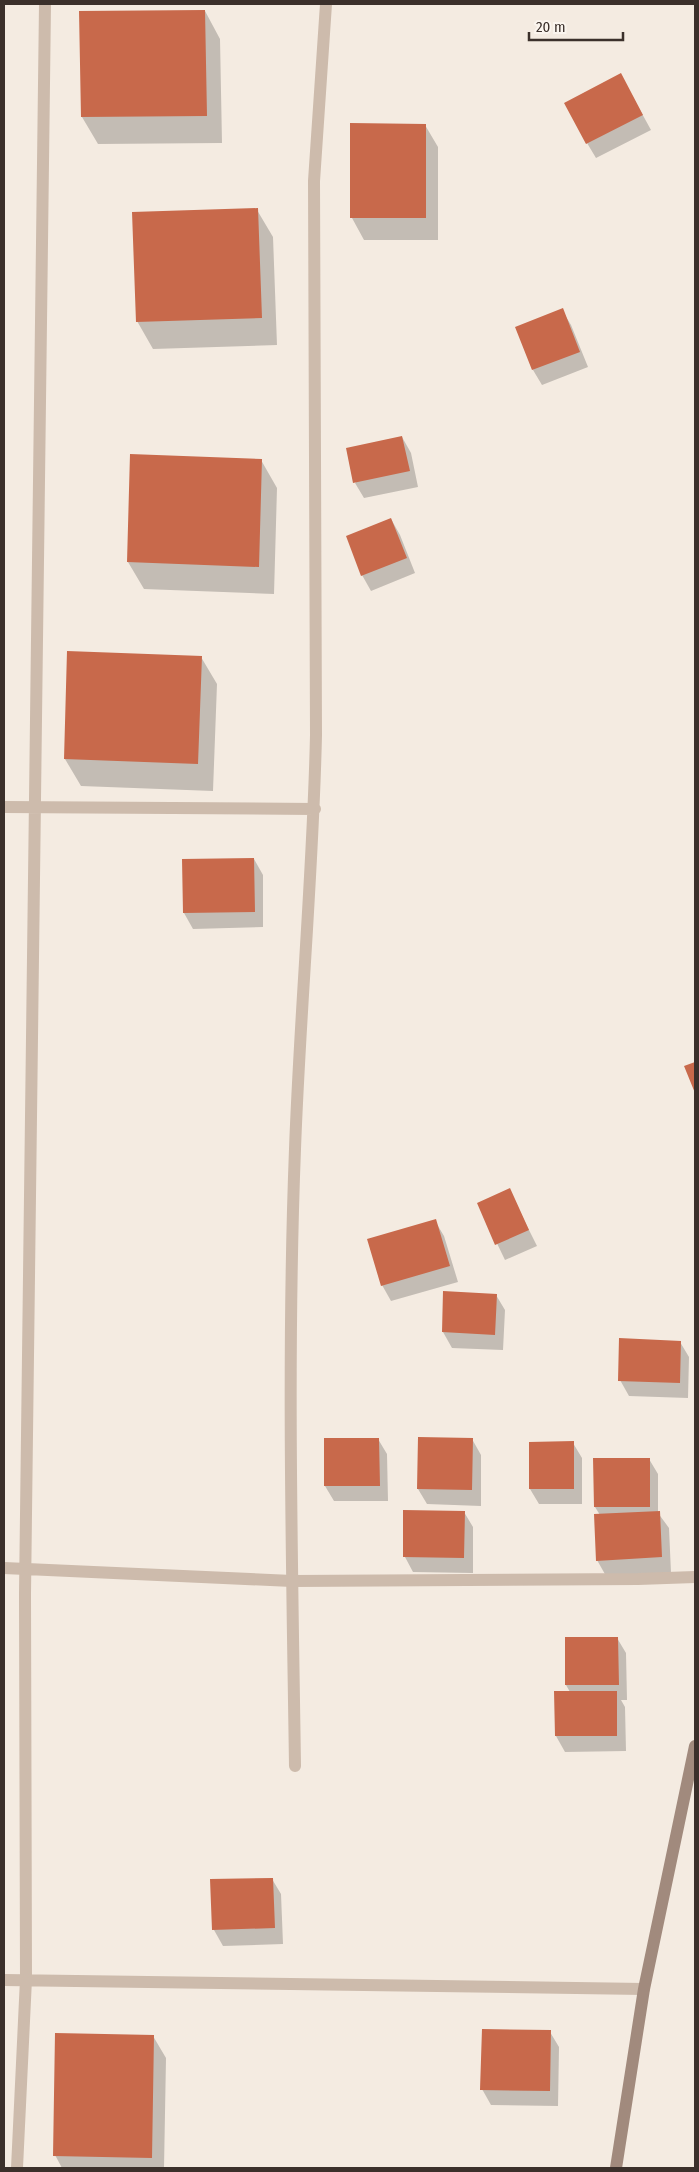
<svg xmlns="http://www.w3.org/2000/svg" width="699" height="2172" font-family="'Fira Sans Condensed',sans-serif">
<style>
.shadow{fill:#0003}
.building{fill:#c8694b}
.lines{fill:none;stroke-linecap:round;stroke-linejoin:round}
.street{stroke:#cdbbac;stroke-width:12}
.secondary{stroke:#a18a7d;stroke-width:12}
</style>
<rect width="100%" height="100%" fill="#f4ebe1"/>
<!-- shadow -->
<path class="shadow" d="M205,11L220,39L222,143L98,144L82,117L80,12Z
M629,90L651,130L596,158L587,143Z
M425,125L438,147V240H364L352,218Z
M257,210L273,237L277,345L153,349L137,321Z
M562,310L571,325L588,367L542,385L533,370Z
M402,437L411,453L418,487L364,498L355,483Z
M261,460L277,488L274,594L144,589L128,562Z
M391,519L400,535L415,573L371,591L362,575Z
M201,657L217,684L213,791L81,786L65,759Z
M254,859L263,875V927L193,929L184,913L183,860Z
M509,1190L537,1246L505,1260L478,1204Z
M435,1221L444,1236L458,1282L391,1301L382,1285Z
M444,1292L496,1295L505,1310L503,1350L452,1348L443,1332Z
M680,1342L689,1357L688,1398L629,1396L620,1380Z
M378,1439L387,1454L388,1501H334L325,1486Z
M472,1439L481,1455V1506L427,1504L418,1489Z
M573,1443L582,1458V1504H539L530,1489Z
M649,1459L658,1474V1513L669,1528L671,1573L606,1576L597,1560L600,1515L595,1507Z
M464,1512L473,1527V1573L413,1572L405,1557Z
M566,1638H617L626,1653L627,1700H621L625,1707L626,1751L565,1752L556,1736V1692H570L566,1685Z
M272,1879L281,1894L283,1944L223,1946L214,1930L212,1881Z
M550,2032L559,2047L558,2106L491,2105L482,2089Z
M153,2036L166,2058L164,2168H62L55,2155Z"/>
<!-- building -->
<path class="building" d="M205,10L207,116L81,117L79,11Z
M621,73L643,115L586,144L564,103Z
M350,123L426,124V218H350Z
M258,208L262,318L136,322L132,212Z
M563,308L580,352L532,370L515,327Z
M402,436L410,471L353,483L346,448Z
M130,454L262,459L259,567L127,562Z
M391,518L407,558L361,576L346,536Z
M67,651L202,656L198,764L64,759Z
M254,858L255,912L183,913L182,859Z
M695,1062V1093L684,1066Z
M510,1188L529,1230L495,1245L477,1203Z
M436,1219L450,1266L381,1286L367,1239Z
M443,1291L497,1294L495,1335L442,1332Z
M619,1338L681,1341L680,1383L618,1381Z
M418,1437L473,1438L472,1490L417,1489Z
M324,1438H379L380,1486H324Z
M574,1441V1489H529V1442Z
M593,1458H650V1507H594Z
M403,1510L465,1511L464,1558L403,1557Z
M660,1511L662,1557L596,1561L594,1514Z
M565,1637H618L619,1685H565Z
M554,1691H617V1736H555Z
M273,1878L275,1928L212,1930L210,1879Z
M482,2029L551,2030L550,2091L480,2090Z
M55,2033L154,2035L152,2158L53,2156Z"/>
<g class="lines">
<!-- street -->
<path class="street" d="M4,807L315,809
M4,1568L292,1581L638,1579L695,1577
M295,1766C292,1560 287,1354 295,1149C300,1011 313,873 316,735L314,181L326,4
M4,1980L644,1989
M17,2168L26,1979L25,1594L45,4"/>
<!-- secondary -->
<path class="secondary" d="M616,2168L644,1989L695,1746"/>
</g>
<!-- border -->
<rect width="699" height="2172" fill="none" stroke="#3b302b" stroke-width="10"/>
<!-- scale -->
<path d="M529 32v8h94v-8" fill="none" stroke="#3b302b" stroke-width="2.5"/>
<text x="536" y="32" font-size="15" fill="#3b302b" stroke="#fbf5ee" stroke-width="4" paint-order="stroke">20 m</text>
</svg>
